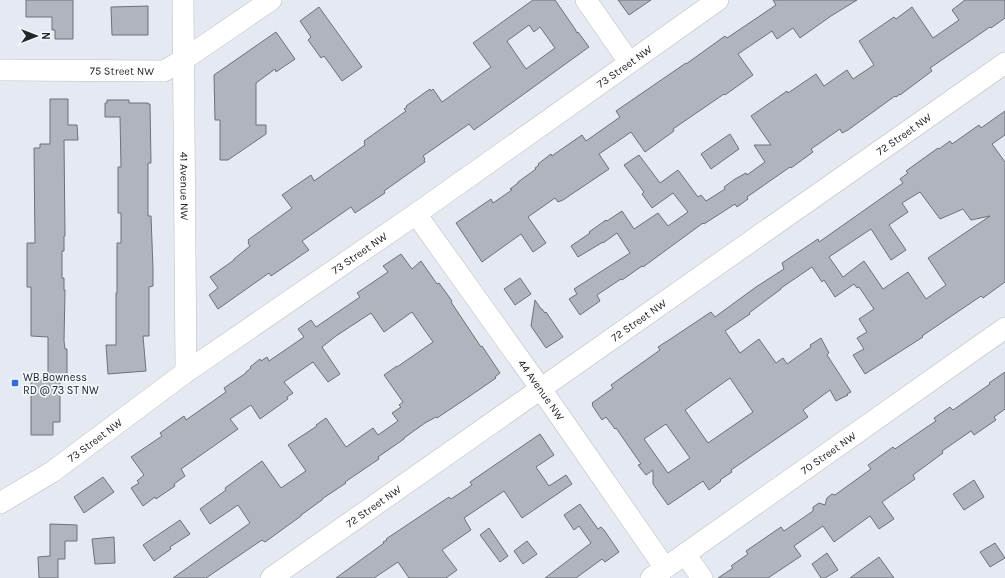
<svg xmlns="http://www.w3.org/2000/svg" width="1005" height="578" font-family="Karla,sans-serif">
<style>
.building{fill:#b0b4bc;stroke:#6d7178;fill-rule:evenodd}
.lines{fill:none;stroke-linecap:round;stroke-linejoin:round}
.minor-casing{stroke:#b8bcc4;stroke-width:22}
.minor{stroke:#fff;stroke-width:21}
.poi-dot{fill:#356bda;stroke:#f2f6fe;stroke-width:1.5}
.labels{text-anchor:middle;stroke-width:3.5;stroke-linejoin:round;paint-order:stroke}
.street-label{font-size:11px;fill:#242629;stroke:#f2f6fe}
.poi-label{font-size:11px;fill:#242629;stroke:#f2f6fe;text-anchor:start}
</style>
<rect width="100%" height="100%" fill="#e5e9f1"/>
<!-- building -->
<path class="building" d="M26,0H73V39H55V30H52V17H26Z
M533,0H555L575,29L577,33L578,32L589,47L474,130L469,124L423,156L425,159L424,160L425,162L384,191L385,193L355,213L351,207L302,241L309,250L271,276L269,273L218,309L209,295L218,288L210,277L234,260V259L250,246L248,243L249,242L248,240L292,208L282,195L311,175L314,181L365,145L364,143L365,142L364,141L406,111L404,109L407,107L406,106L430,89L431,91L433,89L442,102L491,67L473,43ZM529,25L534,32L540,27L555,48L526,69L507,41Z
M618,0H651L629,15Z
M773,0H857L831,16L800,38L793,28L777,39L772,31L738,54L753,75L725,95L724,94L673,129L674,131L645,152L631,132L621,139L599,154L609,169L563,200L558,202L555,198L528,217L546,243L533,252L521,234L482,262L456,223L491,199L493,203L512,190L510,189L518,183V182L536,169L535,168L539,165L538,164L551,154L552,156L556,153L582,135L586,141L620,117L616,111L686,63V64L725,36L727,38L776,5Z
M965,0H1005V18L991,28L990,27L930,68L932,71L900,95V94L896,97L895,96L848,130L842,133L840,129L811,149L813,152L791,168L790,167L747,197L748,199L737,207L735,204L704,224L703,223L643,267L642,266L622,280L621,279L597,295L600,301L580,315L569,299L577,294L574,289L630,253L617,233L603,243V242L578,257L571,246L590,233L589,232L606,220L607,221L622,211L634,229L658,213L668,226L688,212L673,193L652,208L642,194L644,192L624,165L639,155L660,183L678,170L698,197L701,195L706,201L725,189L724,187L735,179L746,173L747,175L765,162L754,145H771L751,116L787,91L788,93L816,74L824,86L847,70L853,79L874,65L859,41L894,17L896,19L912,7L933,38L959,20L952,10Z
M148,6V35H112L111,7Z
M319,7L362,67L342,81L324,56L321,58L308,40L311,37L300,21Z
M276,32L295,59L276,72L275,69L256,83V125H266V134L228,160H220V120H215L214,75Z
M50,99H68V125H77L78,140H64L65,236H64V251H62V278H64V290H65L64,341L65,349H67V377H60V422H53V435H31V380H48V337L31,336V287H27V243H35L34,148H40V144H50Z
M107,100H129V103H148V104H150L151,163H148V216H151L153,269V286L149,287V336H143L146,371L108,374L106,345H116V293H117V243H121V213H118V167H121L120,117H105V103H107Z
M1005,111V135L992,144L1005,162V282L983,298L981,296L922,336L923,337L865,374L853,355L864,349L857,338L867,332L859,319L874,309L859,287L857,288L854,284L835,297L824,280L822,282L812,267L781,288V289L749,313L750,314L725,331L740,353L759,339L776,363L783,358L787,364L811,347L810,345L821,338L829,353L827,355L851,392L847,394L848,395L836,401L830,390L803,410L808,417L731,470L732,472L720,480L721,481L709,490L703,481L668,505L653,484V470L646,475L638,465L641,464L616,428L615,429L606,417L602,420L592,405L593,404L592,403L613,388L611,385L660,350L658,347L672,338L711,312L715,317L756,287L784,269L782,263L818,239L819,242L903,183L900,179L908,173L906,171L938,148L939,149L950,141L952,144L979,125L981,128ZM920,192L940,219L963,209L971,220L990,216L928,258L946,285L926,299L908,272L883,289L864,261L843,277L829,257L871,229L891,260L906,250L889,225L908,212L902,203ZM730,378L753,412L708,443L685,410ZM666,424L690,458L668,473L644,439Z
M730,134L739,149L711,169L701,154Z
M401,254L412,269L421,261L437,284L439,283L452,301L451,302L481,347L482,346L500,373L495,377L496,378L467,398L437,418L436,417L425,423L404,438V439L378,457L379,459L345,482L346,483L322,499V500L301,515V516L265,542L262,540L206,578H173L250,523L238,505L210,524L200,509L226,490L225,488L262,461L281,488L306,471L288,445L317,426L316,425L326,418L346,447L373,428L378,435L398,421L392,413L401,407L399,405L403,402L384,375L397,366V367L433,342L412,312L384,332L371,313L336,336L322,347L340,374L328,382L313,362L284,382L293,393L287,397L288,399L260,419L251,405L230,419L238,429L181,469L185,476L174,484L175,486L156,499L155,497L143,506L131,488L139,483L137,481L144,475L131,457L162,436L160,433L184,416L186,420L226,392L224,388L246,373V372L251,368L250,367L260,359L261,361L267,357L269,361L304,337L298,329L311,320L316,327L360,297L357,293L388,272L383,266Z
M520,278L531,294L515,305L504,289Z
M535,300L541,309H542L545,313L546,312L563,337L546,348L531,326Z
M1005,372V409L994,417L996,420L974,435L971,431L942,451L943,453L913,475L915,479L882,502L894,519L879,529L870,516L834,542L823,526L794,546L801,556L768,578H718L733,568L731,566L748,554L746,551L781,527L784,531L813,511V507L819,503L825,505L827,498L832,494L835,495L871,469L868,465L893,447L895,449L924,429L936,421L934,418L950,407L953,410L990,384L989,383Z
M540,434L554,455L536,467L549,486L566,475L572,484L522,518L504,491L464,518L471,530L442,550L457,570L446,578H409L398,562L374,578H336L384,543L383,542L387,540L386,539L449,497L451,499L472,485L470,482Z
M103,477L114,492L84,513L74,497Z
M974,480L984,497L964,510L953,494Z
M580,504L598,529L601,527L604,530L619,552L605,562L602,559L576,578H545L591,543L579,526L574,530L564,515Z
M180,520L190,534L170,547L171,549L154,561L143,545Z
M50,524L77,525V541H65V559H58V578H39L38,557L50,556Z
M489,528L508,556L500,562L480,535Z
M114,537L115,563L95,564L92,539Z
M527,541L537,554L523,564L514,551Z
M995,543L1005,558L990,567L980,552Z
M827,553L838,570L825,578H821L812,564Z
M879,557L894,578H850Z"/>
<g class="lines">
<!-- minor casing -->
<g class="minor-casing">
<g id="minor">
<path id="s1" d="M183,0L186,372"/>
<path d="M586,0L629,62"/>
<path id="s2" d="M0,70L164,71L183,60L271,0"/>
<path id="s3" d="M416,214L541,389L665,568"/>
<path id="s4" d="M0,503L52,472L186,372L416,214L718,0"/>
<path d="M685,554L702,578"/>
<path id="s5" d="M271,578L1005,63"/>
<path id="s6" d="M651,578L1005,328"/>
</g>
</g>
<!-- minor -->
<use href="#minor" class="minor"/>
</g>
<!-- markers -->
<rect class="poi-dot" x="11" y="379" width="8" height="8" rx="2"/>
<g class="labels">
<!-- street labels -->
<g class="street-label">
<text dy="4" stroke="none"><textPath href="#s4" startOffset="762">73 Street NW</textPath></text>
<text dy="4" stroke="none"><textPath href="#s2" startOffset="122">75 Street NW</textPath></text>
<text dy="4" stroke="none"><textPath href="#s5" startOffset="773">72 Street NW</textPath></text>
<text dy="4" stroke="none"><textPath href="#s1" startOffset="186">41 Avenue NW</textPath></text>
<text dy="4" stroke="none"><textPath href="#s4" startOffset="438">73 Street NW</textPath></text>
<text dy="4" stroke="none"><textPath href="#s5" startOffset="449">72 Street NW</textPath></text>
<text dy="4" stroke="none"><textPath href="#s3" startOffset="216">44 Avenue NW</textPath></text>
<text dy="4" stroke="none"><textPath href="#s4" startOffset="114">73 Street NW</textPath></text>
<text dy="4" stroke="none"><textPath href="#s6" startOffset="217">70 Street NW</textPath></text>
<text dy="4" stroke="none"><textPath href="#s5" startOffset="125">72 Street NW</textPath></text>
</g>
<!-- poi labels -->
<g class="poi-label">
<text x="23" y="381">WB Bowness<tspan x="23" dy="13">RD @ 73 ST NW</tspan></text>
</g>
</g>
<!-- north arrow -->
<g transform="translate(36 36) rotate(90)" stroke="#f2f6fe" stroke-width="3" paint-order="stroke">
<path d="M0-3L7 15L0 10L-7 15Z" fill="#242629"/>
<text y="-6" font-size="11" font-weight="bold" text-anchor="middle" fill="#242629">N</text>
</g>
</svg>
